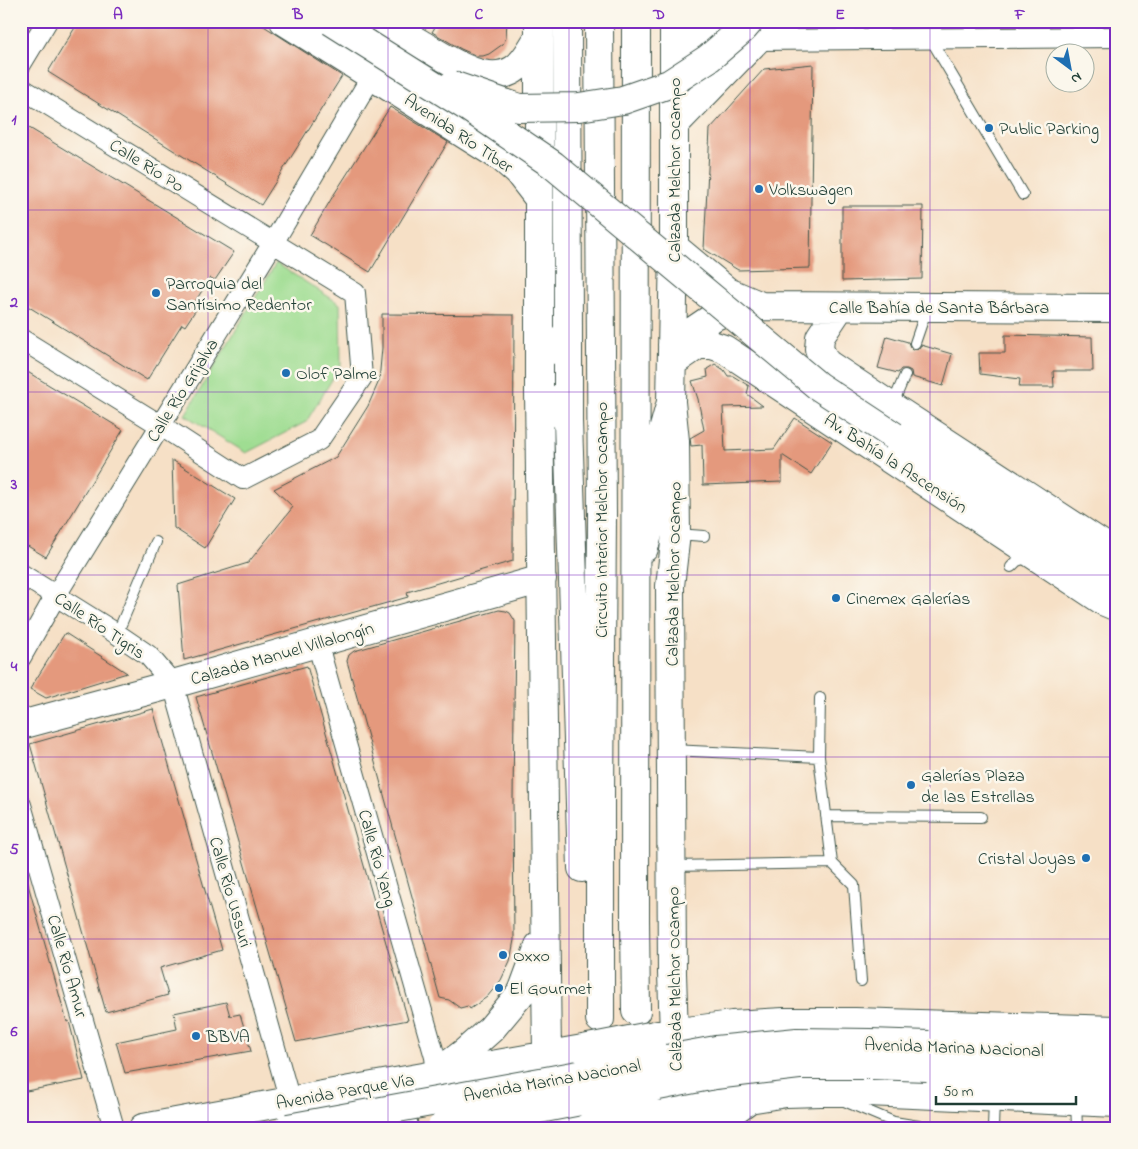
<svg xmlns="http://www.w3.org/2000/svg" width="1138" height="1149" font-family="'Indie Flower',sans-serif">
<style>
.green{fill:#9fdd92;stroke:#5f8d63}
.building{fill:#e4997d}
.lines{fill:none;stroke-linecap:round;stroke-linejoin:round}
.lane-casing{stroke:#3f554a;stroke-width:12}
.street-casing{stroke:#3f554a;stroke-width:22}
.secondary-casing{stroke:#3f554a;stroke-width:30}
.primary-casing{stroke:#3f554a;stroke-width:30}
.highway-casing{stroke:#3f554a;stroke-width:30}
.lane{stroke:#fff;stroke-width:10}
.street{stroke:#fff;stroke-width:20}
.secondary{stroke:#fff;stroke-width:28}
.primary{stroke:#fff;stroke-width:28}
.highway{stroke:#fff;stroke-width:28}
.secondary-bridge-casing{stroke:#3f554a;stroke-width:30;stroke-linecap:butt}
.primary-bridge-casing{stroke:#3f554a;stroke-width:30;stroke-linecap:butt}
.secondary-bridge{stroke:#fff;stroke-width:28}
.primary-bridge{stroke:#fff;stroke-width:28}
.grid{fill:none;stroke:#7b2cbf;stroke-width:1;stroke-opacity:0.55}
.poi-dot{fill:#1f6fb2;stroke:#fbf7ec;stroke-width:2}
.labels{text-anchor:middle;stroke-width:5;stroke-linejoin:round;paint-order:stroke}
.poi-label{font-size:18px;fill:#1f3d34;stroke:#fbf7ec;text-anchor:start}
.street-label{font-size:18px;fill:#1f3d34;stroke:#fbf7ec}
.neatline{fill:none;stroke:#7b2cbf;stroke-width:2}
.grid-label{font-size:16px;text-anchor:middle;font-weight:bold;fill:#7b2cbf}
</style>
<rect width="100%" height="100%" fill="#fbf7ec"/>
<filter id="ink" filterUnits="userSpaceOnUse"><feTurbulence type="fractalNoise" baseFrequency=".02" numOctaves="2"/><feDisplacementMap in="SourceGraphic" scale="10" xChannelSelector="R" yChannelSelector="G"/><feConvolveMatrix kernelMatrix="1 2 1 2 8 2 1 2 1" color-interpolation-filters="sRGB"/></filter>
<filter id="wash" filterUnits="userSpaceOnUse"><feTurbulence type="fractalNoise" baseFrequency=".0096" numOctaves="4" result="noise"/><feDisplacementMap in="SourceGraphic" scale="20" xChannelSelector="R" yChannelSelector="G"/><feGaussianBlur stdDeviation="1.12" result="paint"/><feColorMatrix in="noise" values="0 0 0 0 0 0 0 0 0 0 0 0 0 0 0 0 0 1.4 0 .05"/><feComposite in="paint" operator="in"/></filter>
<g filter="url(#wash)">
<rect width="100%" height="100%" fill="#f6e0c6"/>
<!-- green -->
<path class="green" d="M276,263L340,304L341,365L306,422L246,453L185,415Z"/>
<g id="blocks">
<!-- building -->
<path class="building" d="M79,21H256L342,76L261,205L48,72Z
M439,21H507L506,38L503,44L489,54L483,56H477L461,49L432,32Z
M813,64L810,268L738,270L704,249L710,129L764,69Z
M390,107L448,142L370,272L310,235L333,196Z
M21,123L234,252L215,280L210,278L193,305L197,308L185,326L182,324L147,380L21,302Z
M842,206H923L922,279L842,281Z
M382,314L514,315L513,561L407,592L408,597L184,660L178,585L248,563L293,507L274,489L336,457L368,406L379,381L382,348Z
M1005,335L1092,337L1093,371H1053L1054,387H1019L1020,379L980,374L979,353H1005Z
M887,336L908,342L910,347L913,350L919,348L921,345L952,354L943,386L912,377L911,371L907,369H901L898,373L878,368Z
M715,364L724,370L728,376H733L749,386L747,394L763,406L723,407L725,451L774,449L795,418L832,442L811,474L782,455V482L703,485L702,445L691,446L690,438L704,430L698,399L692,381L708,377L707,369Z
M21,368L123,430L46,557L21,542Z
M172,460L235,499L205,548L174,528Z
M499,610L506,611L510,613L515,621L513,799L514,940L510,961L501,980L487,997L470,1009L468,1006L460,1008L449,1000L440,998L347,661L349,655L354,651Z
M65,633L127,673L46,698L30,689Z
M307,666L408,1020L296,1042L196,697Z
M153,709L222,950L160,968L168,995L106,1012L30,744Z
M25,874L67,1022L69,1021L84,1080L21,1092V875Z
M226,1002L230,1016L240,1014L251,1051L125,1073L116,1042L177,1029L174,1013Z"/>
</g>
</g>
<g filter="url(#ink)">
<use href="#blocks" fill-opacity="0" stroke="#3f554a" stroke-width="1"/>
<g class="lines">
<!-- lane casing -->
<g class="lane-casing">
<path id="lane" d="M930,38L1023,195
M915,343L927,308
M892,406L905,375
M677,534L704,536
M1011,567L1017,561L1029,557
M117,634L156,542
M820,698L819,757L832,863
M672,750L819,757
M826,816L981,817
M672,866L832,863L854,885L861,981
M844,1101L894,1122L931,1128
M1076,1102L1077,1128
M993,1128L994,1099"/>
</g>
<!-- street casing -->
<g class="street-casing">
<path id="street" d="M757,40L1117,37
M21,64L47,21
M21,88L355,293L362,377L319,440L243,479L160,425L21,339
M21,574L117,634L148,655L173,684L290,1101
M317,642L435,1057L437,1074
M21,657L56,595L273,243L379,64
M21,805L114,1128
M402,1093L408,1128"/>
</g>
<!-- secondary casing -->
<g class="secondary-casing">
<path id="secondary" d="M539,21V391L547,1056L546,1128
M674,21V247L671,402L675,441L676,534L670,586L672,973L677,1128
M674,58L708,21
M674,125L775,21
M674,247L728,292L761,306
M840,307L820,337L819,349L826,363L892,407L1117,554
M672,345L715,316L725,312L761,306L1117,308
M555,350L568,331L567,21
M672,363L698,345H712L724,349L1105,602L1117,607
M21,725L173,684L542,579
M657,1035L732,1025L784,1022H855L1117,1030
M929,1045L1117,1054
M927,1067L1117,1077
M439,1072L464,1053L491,1029L522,992L539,946
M660,1113L786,1093L821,1092H868L1117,1103
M143,1128L350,1090L583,1049
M559,1128L584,1108
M715,1128L726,1116L748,1100"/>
</g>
<!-- primary casing -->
<g class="primary-casing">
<path id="primary" d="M284,21L372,76L502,158L518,172L539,199
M381,21C394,29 408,36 421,44C446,58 484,87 513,70C526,62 531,48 539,37
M894,436L1117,580"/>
</g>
<!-- highway casing -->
<g class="highway-casing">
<path id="highway" d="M599,21L602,516L600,799V1019
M636,21L635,920L636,1011
M539,391L568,421L582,868
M568,421V331
M644,548L655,510L660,442L671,402"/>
</g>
<!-- lane -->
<use href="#lane" class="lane"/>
<!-- street -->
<use href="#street" class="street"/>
<!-- secondary -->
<use href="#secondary" class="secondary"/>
<!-- primary -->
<use href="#primary" class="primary"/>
<!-- highway -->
<use href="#highway" class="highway"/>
<!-- secondary-bridge casing -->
<g class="secondary-bridge-casing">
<path id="secondary-bridge" d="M583,1049L655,1035
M288,1128L716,1050L797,1042L870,1043L929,1045
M441,1128L715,1075L799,1065H872L927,1067
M587,1128L656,1114"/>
</g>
<!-- primary-bridge casing -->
<g class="primary-bridge-casing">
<path id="primary-bridge" d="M331,21L469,108L553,165L818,386L894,436
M452,85L519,108L579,107L623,100L669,84L709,58L744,28L750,21"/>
</g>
<!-- secondary-bridge -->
<use href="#secondary-bridge" class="secondary-bridge"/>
<!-- primary-bridge -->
<use href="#primary-bridge" class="primary-bridge"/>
</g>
</g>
<!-- grid -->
<path class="grid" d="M208,21V1128M388,21V1128M569,21V1128M750,21V1128M930,21V1128M21,210H1117M21,392H1117M21,575H1117M21,757H1117M21,939H1117"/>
<!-- markers -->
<g class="poi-dot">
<circle cx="989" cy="128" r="5"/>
<circle cx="759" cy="189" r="5"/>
<circle cx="156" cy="293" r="5"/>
<circle cx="286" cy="373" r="5"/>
<circle cx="836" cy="598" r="5"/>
<circle cx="911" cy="785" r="5"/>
<circle cx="1086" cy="858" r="5"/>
<circle cx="503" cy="955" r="5"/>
<circle cx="499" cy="988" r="5"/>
<circle cx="196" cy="1036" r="5"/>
</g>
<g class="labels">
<!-- poi labels -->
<g class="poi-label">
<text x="999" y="134">Public Parking</text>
<text x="769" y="195">Volkswagen</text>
<text x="166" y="289">Parroquia del<tspan x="166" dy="21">Santísimo Redentor</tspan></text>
<text x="296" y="379">Olof Palme</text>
<text x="846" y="604">Cinemex Galerías</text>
<text x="921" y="781">Galerías Plaza<tspan x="921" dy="21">de las Estrellas</tspan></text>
<text x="1076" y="864" text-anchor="end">Cristal Joyas</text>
<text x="513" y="961">Oxxo</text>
<text x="509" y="994">El Gourmet</text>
<text x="206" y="1042">BBVA</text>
</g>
<!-- street labels -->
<g class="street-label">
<text transform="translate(459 133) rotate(34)" y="6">Avenida Río Tíber</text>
<text transform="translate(147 165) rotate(32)" y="6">Calle Río Po</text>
<text transform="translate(674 170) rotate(-90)" y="6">Calzada Melchor Ocampo</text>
<text x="939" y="313">Calle Bahía de Santa Bárbara</text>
<text transform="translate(182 390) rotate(-58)" y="6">Calle Río Grijalva</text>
<text transform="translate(896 463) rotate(33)" y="6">Av. Bahía la Ascensión</text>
<text transform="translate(601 520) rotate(-90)" y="6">Circuito Interior Melchor Ocampo</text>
<text transform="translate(673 574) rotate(-89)" y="6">Calzada Melchor Ocampo</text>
<text transform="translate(100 625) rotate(34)" y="6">Calle Río Tigris</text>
<text transform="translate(282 653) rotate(-16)" y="6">Calzada Manuel Villalongín</text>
<text transform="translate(378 858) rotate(74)" y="6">Calle Río Yang</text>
<text transform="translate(231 892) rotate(74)" y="6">Calle Río Ussuri</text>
<text transform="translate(68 966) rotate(74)" y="6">Calle Río Amur</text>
<text transform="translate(674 979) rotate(-91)" y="6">Calzada Melchor Ocampo</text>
<text transform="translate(954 1047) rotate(2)" y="6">Avenida Marina Nacional</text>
<text transform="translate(552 1080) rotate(-10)" y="6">Avenida Marina Nacional</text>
<text transform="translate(345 1091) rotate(-10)" y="6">Avenida Parque Vía</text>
</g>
</g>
<!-- margin -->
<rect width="1138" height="1149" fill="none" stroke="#fbf7ec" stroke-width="55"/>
<!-- north arrow -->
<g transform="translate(1070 68) rotate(148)"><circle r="24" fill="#fbf7ec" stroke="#a3ada2"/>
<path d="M0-4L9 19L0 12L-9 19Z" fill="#1f6fb2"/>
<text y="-8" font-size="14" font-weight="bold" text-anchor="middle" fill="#1f3d34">N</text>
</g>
<!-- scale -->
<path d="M936 1096v8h140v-8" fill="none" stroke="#1f3d34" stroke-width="2.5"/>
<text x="943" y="1096" font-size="15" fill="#1f3d34" stroke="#fbf7ec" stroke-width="4" paint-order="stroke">50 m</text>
<rect x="28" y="28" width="1082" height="1094" class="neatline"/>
<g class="grid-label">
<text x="118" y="19">A</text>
<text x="298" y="19">B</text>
<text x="479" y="19">C</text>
<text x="659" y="19">D</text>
<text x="840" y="19">E</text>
<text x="1020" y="19">F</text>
<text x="14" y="124">1</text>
<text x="14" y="307">2</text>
<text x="14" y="489">3</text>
<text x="14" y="671">4</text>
<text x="14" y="854">5</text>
<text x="14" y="1036">6</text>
</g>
</svg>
